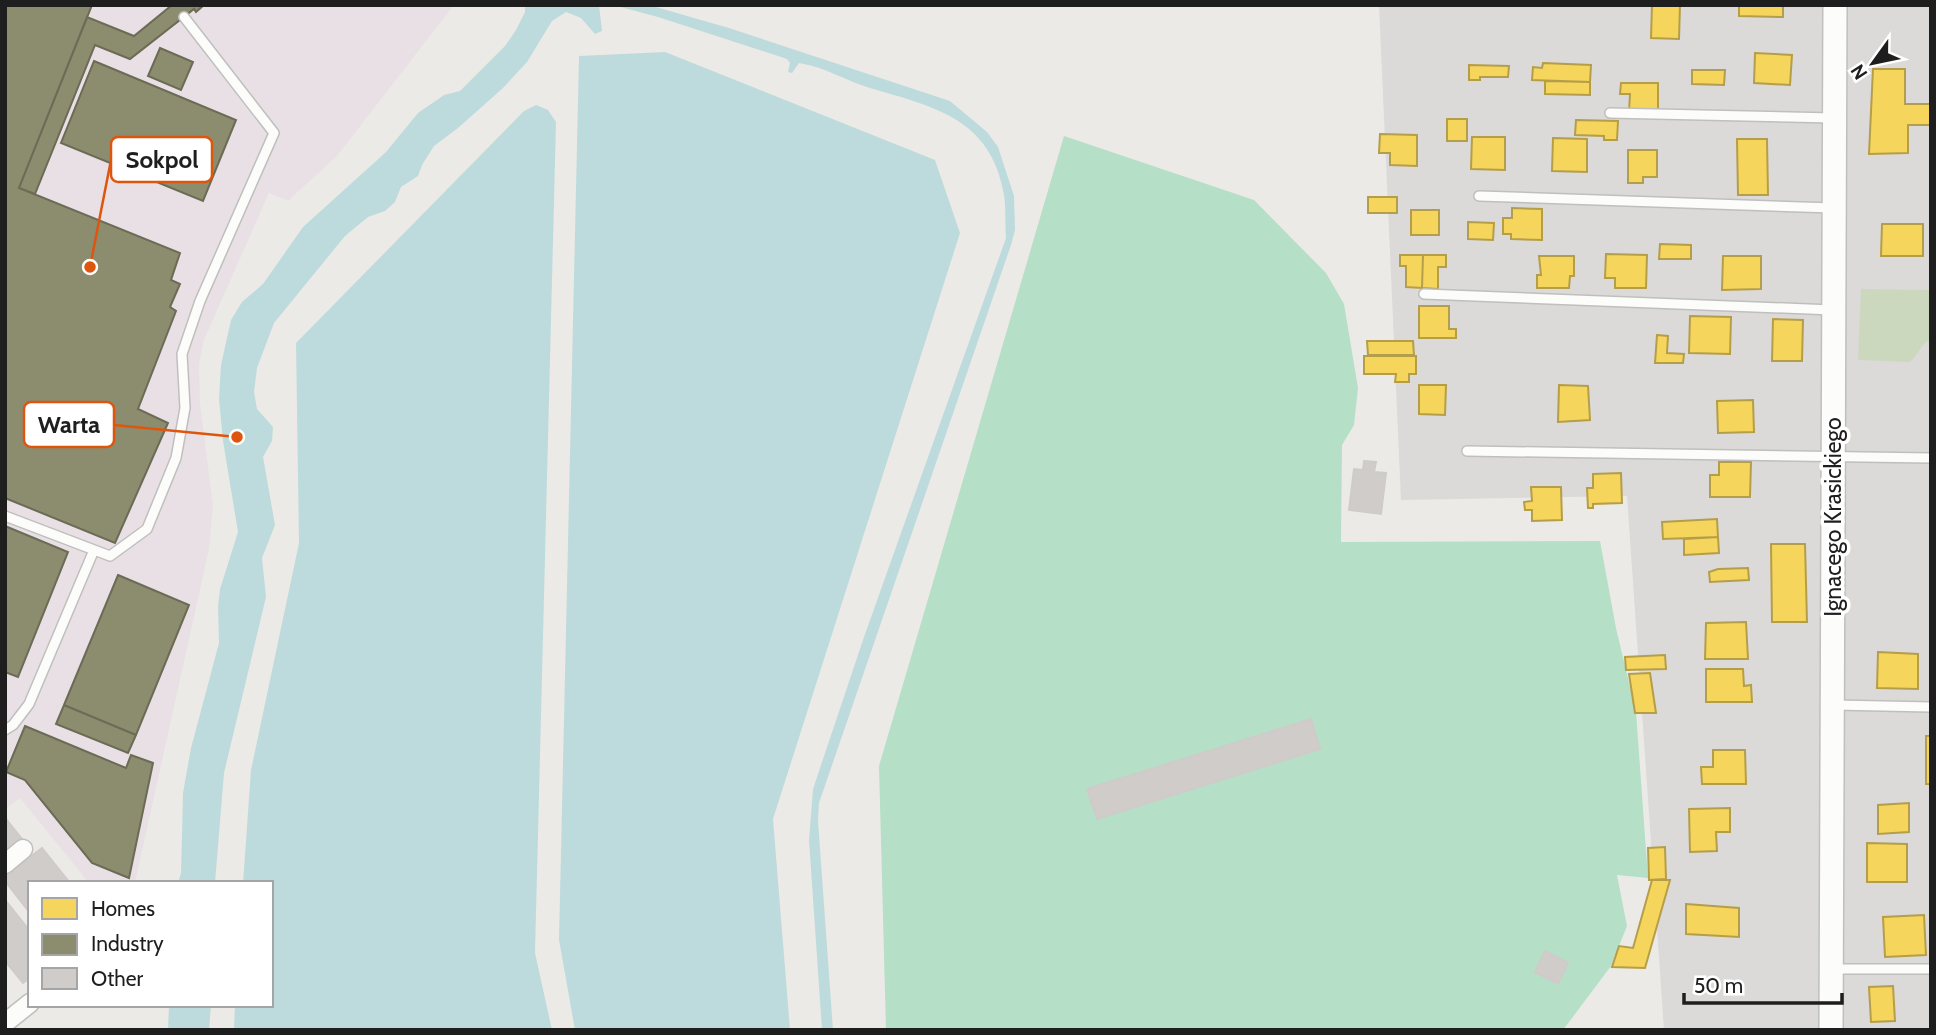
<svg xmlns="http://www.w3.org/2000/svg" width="1936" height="1035" font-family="Cabin,sans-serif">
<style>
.residential{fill:#dbdad8}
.industrial{fill:#e9e0e6}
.forest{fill:#ccd8be}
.pitch{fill:#b6dfc7}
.water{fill:#bddbdc}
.homes{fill:#f6d55c;stroke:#b59e49;stroke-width:2}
.industry{fill:#8c8c6e;stroke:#6b6b56;stroke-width:2}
.building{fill:#cfccca;stroke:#cfcbc9;stroke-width:2}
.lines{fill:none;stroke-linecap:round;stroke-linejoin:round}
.service-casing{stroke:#bfbfbd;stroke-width:12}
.minor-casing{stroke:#bfbfbd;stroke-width:21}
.tertiary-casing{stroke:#bfbfbd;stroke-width:26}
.service{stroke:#fcfcfb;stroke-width:9}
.minor{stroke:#fcfcfb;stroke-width:18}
.tertiary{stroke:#fcfcfb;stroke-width:23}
.labels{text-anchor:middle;stroke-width:7;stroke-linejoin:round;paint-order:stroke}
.street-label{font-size:23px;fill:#1e1e1e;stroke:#fff}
.leader{fill:none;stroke:#de560d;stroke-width:2.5}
.callout-dot{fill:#de560d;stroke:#fff;stroke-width:2.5}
.callout{fill:#fff;stroke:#de560d;stroke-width:2.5}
.callout-label{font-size:24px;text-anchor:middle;font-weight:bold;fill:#1e1e1e}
</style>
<rect width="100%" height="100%" fill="#eceae7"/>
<!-- residential -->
<path class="residential" d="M1379,5H1931V1030H1664L1627,496L1401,500Z"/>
<!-- industrial -->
<path class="industrial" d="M5,5H454L337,156L288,201L269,193L204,340L199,364L200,403L213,506L209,549L135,883H89L20,798L5,809Z"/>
<!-- forest -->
<path class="forest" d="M1861,289L1931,290V345L1927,341C1920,347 1917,356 1910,362L1858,360Z"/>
<!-- pitch -->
<path class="pitch" d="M1064,136L1254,200L1326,273L1344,304L1358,388L1354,425L1342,445L1341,542L1600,541L1616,628L1636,712L1648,878L1617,875L1627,926L1611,966L1563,1030H886L879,766Z"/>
<!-- water -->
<path class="water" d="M525,5H599L602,31L595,34L581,18L566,12L552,21L527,62L503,88L458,128L434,146L422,165L418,176L401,187L395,202L385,211L368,217L345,236L274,323L257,368L254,392L257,409L273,427L272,441L263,457L275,525L262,558L266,597L224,773L215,883H178L181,873L183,793L191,748L219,643L218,607L220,589L238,532L223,441L219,399L221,365L231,320L242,302L263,284L303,227L386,152L418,113L444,95L460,91L505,46L516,30L525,12Z
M613,5H649L729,28L950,101L987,132L998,147L1014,196L1015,230L1011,245L819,803L818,821L833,1030H822L809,840L813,789L864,637L1006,238C1005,224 1006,209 1004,195C991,118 934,107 870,88C846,81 825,67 799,63L792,73L788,72L790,63L787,59L658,17Z
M665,52L935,160L960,233L773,819L790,1030H575L559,940L579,56Z
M536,105L548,110L556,122L535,953L552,1030H234L235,1005H271V883H243L251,770L299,543L296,343L524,111Z
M169,1005H211L209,1030H168Z"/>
<!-- homes -->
<path class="homes" d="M1652,5H1680L1679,39L1651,38Z
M1739,5H1783V17L1739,16Z
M1755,53L1792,55L1790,85L1754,83Z
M1543,63L1591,65L1590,82L1532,80L1533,67L1542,68Z
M1469,65L1509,66L1508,77H1480V80H1469Z
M1873,69H1905V104H1931V125H1908V153L1869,154Z
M1692,70H1725L1724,85L1692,84Z
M1545,81L1590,82V95L1545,94Z
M1621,83H1658V113L1629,112L1630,94H1620Z
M1447,119H1467V141H1447Z
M1576,120L1618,121L1617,140H1604V136L1575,135Z
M1380,134L1417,135V166L1390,165V153H1379Z
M1472,137H1505V170L1471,169Z
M1553,138L1587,139V172L1552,171Z
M1737,139H1767L1768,195H1738Z
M1628,150H1657V177H1643V183H1628Z
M1368,197H1397V213H1368Z
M1512,208L1542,209V240L1511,239V234H1503V218H1512Z
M1411,210H1439V235H1411Z
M1468,222L1494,223L1493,240L1468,239Z
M1882,224H1923V256H1881Z
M1660,244L1691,245V259H1659Z
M1606,254L1647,255L1646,288H1615V278H1605Z
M1400,255H1423L1422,288L1406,287V266H1400Z
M1423,255H1446V267H1438V289L1422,288Z
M1539,256H1574V276H1570L1569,288H1537V275H1541Z
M1723,256H1761V289L1722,290Z
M1419,306H1449V329H1456V338H1419Z
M1690,316L1731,317L1730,354L1689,353Z
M1773,319L1803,320L1802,361H1772Z
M1657,335L1668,336L1667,353L1684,354L1683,363H1655Z
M1367,341H1413L1414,355H1368Z
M1364,356H1416V374H1409V382H1395L1396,374H1364Z
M1419,385H1446L1445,415L1419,414Z
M1559,385L1588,386L1590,420L1558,422Z
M1753,400L1754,432L1718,433L1717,401Z
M1719,462H1751L1750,497H1710V475H1719Z
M1621,473L1622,503L1593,504V508H1588L1587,488H1593V474Z
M1531,487H1561L1562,520L1532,521V510H1525L1524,502L1532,501Z
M1717,519L1718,537L1663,539L1662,522Z
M1718,537L1719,553L1684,555V539Z
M1771,544H1805L1807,622H1772Z
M1748,568L1749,580L1710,582L1709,572L1718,569Z
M1746,622L1748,659H1705L1706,623Z
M1878,652L1918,654V689L1877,688Z
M1665,655L1666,669L1626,670L1625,657Z
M1706,669H1743L1744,686L1751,685L1752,702H1706Z
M1650,673L1656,713H1635L1629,674Z
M1926,736H1931V784H1926Z
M1713,750H1745L1746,784H1702L1701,767H1713Z
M1909,803V832L1878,834V805Z
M1730,808V832H1716L1717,851L1690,852L1689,809Z
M1867,843L1907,844V882H1867Z
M1665,847L1666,879L1649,880L1648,848Z
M1652,880H1670L1645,968L1612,967L1619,946L1633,948Z
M1686,904L1739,908V937L1686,934Z
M1924,915L1926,955L1885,957L1883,917Z
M1893,986L1895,1021L1871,1022L1869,987Z"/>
<!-- industry -->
<path class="industry" d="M5,5H92L19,188L180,253L171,280L180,284L170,307L176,311L138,409L168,423L115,543L5,498Z
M172,5H204L196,12L194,9L130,59L95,45L35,194L19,188L87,17L134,36Z
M160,48L193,62L181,90L148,76Z
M94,61L236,120L203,201L61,143Z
M5,526L68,552L18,677L5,672Z
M118,575L189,605L136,735L64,705Z
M64,705L136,735L128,753L56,724Z
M25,726L126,768L131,755L153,763L129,878L92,863L25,780L6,772Z"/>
<!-- building -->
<path class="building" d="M1364,461L1376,462L1374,472L1386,473L1381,514L1349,510L1354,469L1363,470Z
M1311,719L1320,749L1097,819L1087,789Z
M7,820L22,839L5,852V822Z
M42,848L70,883H30V913L5,881V877Z
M5,900L30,931V978L23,983L5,961Z
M1545,951L1568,963L1558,984L1535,972Z"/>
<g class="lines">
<!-- service casing -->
<g class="service-casing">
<path id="service" d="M1610,113L1834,118
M1479,196L1833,208
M1424,294L1833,310
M1467,451L1931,458
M5,516L110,556L147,529L176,458L185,408L182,354L200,301L274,133L184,17
M1834,705L1931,707
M5,730L13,725L29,704L94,550
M1833,969H1931"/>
</g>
<!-- minor casing -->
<g class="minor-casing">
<path id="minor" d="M5,864L23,849
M5,1023L30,1003"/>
</g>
<!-- tertiary casing -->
<g class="tertiary-casing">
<path id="tertiary" d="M1831,1030L1835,5"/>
</g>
<!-- service -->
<use href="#service" class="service"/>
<!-- minor -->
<use href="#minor" class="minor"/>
<!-- tertiary -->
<use href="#tertiary" class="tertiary"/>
</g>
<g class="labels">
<!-- street labels -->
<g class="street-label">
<text transform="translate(1833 517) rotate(-90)" y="8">Ignacego Krasickiego</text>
</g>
</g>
<!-- callouts -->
<path class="leader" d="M90 267L111 160M237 437L114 425"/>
<g class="callout-dot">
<circle cx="90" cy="267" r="7"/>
<circle cx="237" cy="437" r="7"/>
</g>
<g class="callout">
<rect x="111" y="137" width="101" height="45" rx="7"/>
<rect x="24" y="402" width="90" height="45" rx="7"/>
</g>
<g class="callout-label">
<text x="162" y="168">Sokpol</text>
<text x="69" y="433">Warta</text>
</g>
<!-- border -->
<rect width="1936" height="1035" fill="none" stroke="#1e1e1e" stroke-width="14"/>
<!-- legend -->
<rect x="28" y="881" width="245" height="126" fill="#ffffff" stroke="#a5a5a5" stroke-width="2"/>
<rect x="42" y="898" width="35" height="21" fill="#f6d55c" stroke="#a5a5a5" stroke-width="2"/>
<text x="91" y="916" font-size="21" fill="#1e1e1e">Homes</text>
<rect x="42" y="934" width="35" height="21" fill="#8c8c6e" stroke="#a5a5a5" stroke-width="2"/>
<text x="91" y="951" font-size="21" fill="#1e1e1e">Industry</text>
<rect x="42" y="968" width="35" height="21" fill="#cfccca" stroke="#a5a5a5" stroke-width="2"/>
<text x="91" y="986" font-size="21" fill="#1e1e1e">Other</text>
<!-- north arrow -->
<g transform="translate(1873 63) rotate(237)" stroke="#ffffff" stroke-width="5" paint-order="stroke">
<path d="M0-5L12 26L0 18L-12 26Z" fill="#1e1e1e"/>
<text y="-10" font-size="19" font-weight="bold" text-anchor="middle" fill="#1e1e1e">N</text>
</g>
<!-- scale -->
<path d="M1684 993v10h158v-10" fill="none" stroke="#1e1e1e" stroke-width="3.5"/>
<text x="1694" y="993" font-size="21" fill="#1e1e1e" stroke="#ffffff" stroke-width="5" paint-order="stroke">50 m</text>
</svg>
